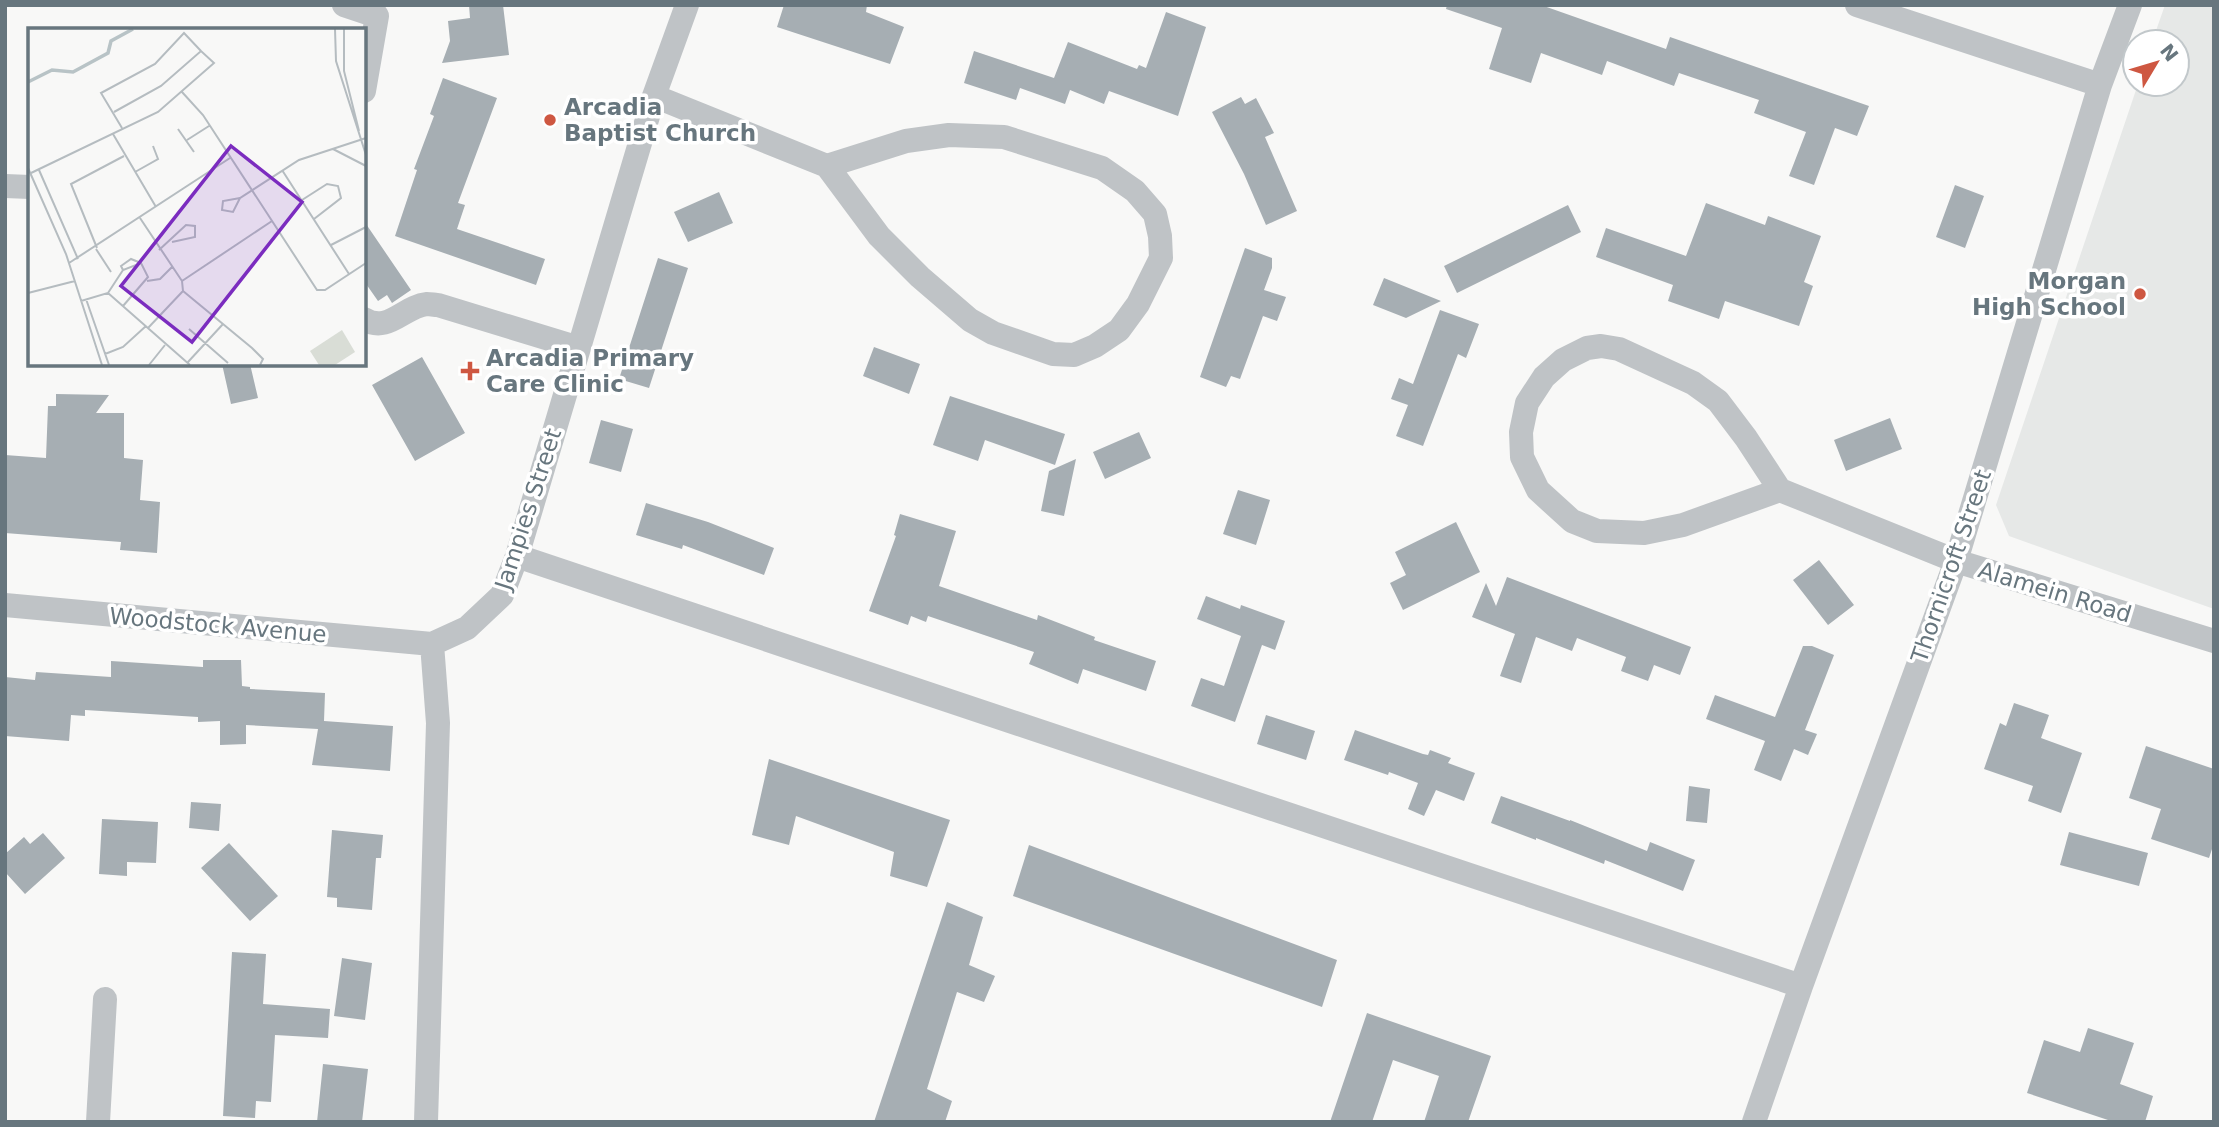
<svg xmlns="http://www.w3.org/2000/svg" width="2219" height="1127" font-family="'DejaVu Sans',sans-serif">
<style>
.built{fill:#e6e8e7}
.building{fill:#a6aeb3}
.lines{fill:none;stroke-linecap:round;stroke-linejoin:round}
.street{stroke:#bfc3c6;stroke-width:24}
.poi-dot{fill:#ce5741;stroke:#fff;stroke-width:2.5}
.labels{text-anchor:middle;stroke-width:7;stroke-linejoin:round;paint-order:stroke}
.poi-label{font-size:23px;font-weight:bold;fill:#67767e;stroke:#fff;text-anchor:start}
.street-label{font-size:23px;fill:#67767e;stroke:#fff}
.inset-river{fill:none;stroke:#b8c3c6;stroke-width:3.5}
.inset-road{fill:none;stroke:#b5bcc0;stroke-width:2}
.view{fill:#7b2cbf;fill-opacity:0.15;stroke:#7b2cbf;stroke-width:3.5}
.inset-edge{fill:none;stroke:#67767e;stroke-width:3.5}
</style>
<rect width="100%" height="100%" fill="#f8f8f7"/>
<!-- built -->
<path class="built" d="M2165,5H2214V609L2009,536L1996,505L2138,84H2177V42H2152Z"/>
<!-- building -->
<path class="building" d="M469,5H503L509,55L442,63L450,41L448,21L470,18Z
M784,5H867L866,12L904,27L890,64L777,27Z
M1447,5H1541L1666,49L1670,37L1869,106L1857,136L1835,128L1814,185L1789,176L1806,132L1754,113L1759,100L1679,73L1674,86L1607,61L1602,75L1541,53L1531,83L1489,69L1502,28L1446,9Z
M1166,12L1206,27L1178,116L1109,91L1104,104L1070,90L1065,104L1020,88L1016,100L964,83L974,51L1054,78L1068,42L1137,69L1139,65L1146,68Z
M443,78L497,98L458,203L465,205L457,229L545,259L536,285L395,236L417,170L414,169L434,116L430,114Z
M1241,97L1245,104L1256,98L1274,133L1265,137L1297,211L1266,225L1244,174L1212,112Z
M1955,185L1984,196L1965,248L1936,237Z
M719,192L733,223L688,242L674,212Z
M1706,203L1765,225L1768,216L1821,236L1804,282L1813,286L1799,326L1725,301L1719,319L1668,301L1673,285L1596,257L1606,228L1686,256Z
M1568,205L1581,232L1457,293L1444,266Z
M364,221L411,290L392,303L387,295L378,301L364,281Z
M1245,248L1272,258V268L1264,290L1286,297L1277,321L1263,316L1240,379L1231,376L1226,387L1200,377Z
M658,258L688,268L649,388L619,379Z
M1384,278L1441,301L1406,318L1373,305Z
M1440,310L1479,324L1466,358L1458,354L1423,446L1396,436L1408,405L1391,399L1399,378L1413,384Z
M874,347L920,364L909,394L863,376Z
M422,357L465,433L415,461L372,385Z
M222,364H250L258,398L231,404Z
M56,394L109,395L96,413H124V458L143,460L140,500L160,502L157,553L120,550L121,542L5,533V455L46,458L48,406H56Z
M950,396L1065,434L1055,465L985,440L978,461L933,445Z
M1890,418L1902,449L1846,471L1834,440Z
M601,420L633,429L621,472L589,463Z
M1139,432L1151,458L1105,479L1093,452Z
M1076,459L1064,516L1041,511L1049,471Z
M1238,490L1270,500L1256,545L1223,534Z
M646,503L708,522L774,548L764,575L683,545L682,549L636,535Z
M900,514L956,531L939,586L1037,620L1038,615L1095,637L1094,640L1156,661L1146,691L1083,669L1078,684L1029,664L1034,652L928,616L926,622L911,616L908,625L869,611L896,536L894,535Z
M1456,522L1480,572L1403,610L1390,583L1406,575L1395,552Z
M1819,560L1854,605L1828,625L1793,580Z
M1507,577L1691,647L1680,675L1654,665L1648,681L1621,671L1626,657L1577,638L1572,651L1536,637L1521,683L1500,676L1515,634L1472,617L1486,583L1496,606Z
M1206,596L1240,609L1241,605L1285,621L1275,650L1262,645L1235,722L1191,706L1201,678L1224,686L1241,636L1197,619Z
M1803,646H1812L1834,655L1805,730L1817,734L1808,755L1794,749L1781,781L1754,770L1765,741L1706,719L1715,695L1775,717Z
M203,660H241L242,686L250,687V689L325,693L324,721L393,726L390,771L312,765L318,729L246,725V744L220,745V721L198,722V717L85,710V716L71,715L69,741L5,736V677L35,680L36,672L111,677V661L203,667Z
M2014,703L2049,715L2041,738L2082,753L2061,813L2028,801L2033,786L1984,769L2000,723L2006,726Z
M1266,715L1315,731L1306,760L1257,744Z
M1355,730L1423,754L1428,755L1430,750L1451,758L1448,763L1475,773L1464,801L1436,790L1424,816L1408,809L1418,783L1389,772L1388,775L1344,760Z
M2146,746L2214,769V843L2209,858L2151,839L2161,809L2129,798Z
M769,759L950,820L927,887L890,876L894,852L796,816L789,845L752,835Z
M1689,786L1710,789L1707,823L1686,821Z
M1501,796L1570,821V820L1647,851L1650,842L1695,860L1683,891L1605,860L1604,864L1536,838V840L1491,823Z
M191,802L221,804L219,831L189,828Z
M102,819L158,822L156,863L127,862V876L99,874Z
M332,830L383,835L381,858H376L372,910L337,907V898L327,897Z
M2069,832L2148,853L2139,886L2060,865Z
M43,833L65,858L25,894L5,872V854L24,837L30,844Z
M229,843L278,896L250,921L201,868Z
M1029,845L1337,960L1322,1007L1013,896Z
M947,902L983,917L969,965L995,976L984,1002L957,992L927,1089L952,1101L945,1122H874Z
M232,952L266,954L263,1004L330,1009L328,1038L275,1035L271,1102L256,1101L255,1118L223,1116Z
M342,958L372,963L365,1020L334,1016Z
M1367,1013L1491,1056L1468,1122H1424L1439,1076L1393,1060L1372,1122H1330Z
M2088,1028L2134,1043L2120,1084L2153,1096L2145,1122H2114L2027,1093L2044,1040L2080,1052Z
M323,1064L368,1069L362,1122H317Z"/>
<g class="lines">
<!-- street -->
<path class="street" d="M344,5L377,16L364,91
M1857,5L2100,85
M654,96L827,166L906,141L949,135L1004,137L1102,168L1135,191L1155,214L1160,236L1161,258L1138,304L1119,330L1095,346L1074,355L1053,354L993,333L970,320L920,277L879,236L827,166
M5,186L30,187
M364,319C388,334 404,306 427,304C431,304 434,305 438,305L579,348
M1780,490L1683,525L1644,533L1597,531L1572,521L1538,490L1522,457L1521,432L1527,403L1544,377L1563,360L1587,348L1601,346L1619,349L1693,383L1718,401L1746,438L1780,490L1956,561L2214,641
M517,556L1801,986
M5,605L432,644
M98,1122L105,999
M426,1122L438,723L432,644L467,628L502,595L517,556L654,96L687,5
M1754,1122L1801,986L1956,561L2100,85L2130,5"/>
</g>
<!-- markers -->
<g class="poi-dot">
<circle cx="550" cy="120" r="7"/>
<circle cx="2140" cy="294" r="7"/>
<path d="M466.5 360.5h7v7h7v7h-7v7h-7v-7h-7v-7h7z"/>
</g>
<g class="labels">
<!-- poi labels -->
<g class="poi-label">
<text x="564" y="115">Arcadia<tspan x="564" dy="26">Baptist Church</tspan></text>
<text x="2126" y="289" text-anchor="end">Morgan<tspan x="2126" dy="26">High School</tspan></text>
<text x="486" y="366">Arcadia Primary<tspan x="486" dy="26">Care Clinic</tspan></text>
</g>
<!-- street labels -->
<g class="street-label">
<text transform="translate(528 509) rotate(-72)" y="8">Jampies Street</text>
<text transform="translate(1951 566) rotate(-71)" y="8">Thornicroft Street</text>
<text transform="translate(2055 592) rotate(17)" y="8">Alamein Road</text>
<text transform="translate(218 625) rotate(5)" y="8">Woodstock Avenue</text>
</g>
</g>
<!-- overview -->
<g transform="translate(28 28)">
<rect width="338" height="338" fill="#f8f8f7"/>
<path d="M314,302L327,324L307,337H291L282,323Z" fill="#d9ddd6"/>
<path class="inset-river" d="M0,54L24,42L45,44L80,25L83,13L105,1"/>
<path class="inset-road" d="M307,1L308,33L338,127M316,1V43L331,103M154,64L175,87L289,262H297L338,235M94,100L73,65L127,36L156,5L173,23M150,101L166,124M85,106L128,179M159,112L181,98M305,121L338,138M0,140L38,226L74,337M11,142L50,231M254,142L321,246M107,144L130,131L125,118M3,145L130,84L186,35L173,23L133,58L86,84M212,170L205,184L194,182L195,173L212,170L271,132L338,110M274,172L299,156L310,158L313,170L286,191M112,190L154,253L155,263L224,320L235,331L232,337M303,217L338,199M69,220L43,156L96,128M68,221L83,244M131,222L158,197L167,198V209L144,214M41,235L202,130M95,242L93,238L103,231L113,235M119,253L132,251L144,239M154,253L244,193M0,265L47,253M80,265L162,337M58,271L81,337M53,273L80,265L95,242L113,235L120,249L95,278M120,300L155,263M161,301L200,335M77,326L95,319L118,298M160,334L195,296M121,337L137,317"/>
<path class="view" d="M203,118L274,174L164,314L93,258Z"/>
<rect width="338" height="338" class="inset-edge"/>
</g>
<!-- border -->
<rect width="2219" height="1127" fill="none" stroke="#67767e" stroke-width="14"/>
<!-- north arrow -->
<g transform="translate(2156 63) rotate(52)"><circle r="33" fill="#ffffff" stroke="#c2c8cb" stroke-width="2"/>
<path d="M0-5L12 26L0 18L-12 26Z" fill="#ce5741"/>
<text y="-10" font-size="19" font-weight="bold" text-anchor="middle" fill="#67767e">N</text>
</g>
</svg>
